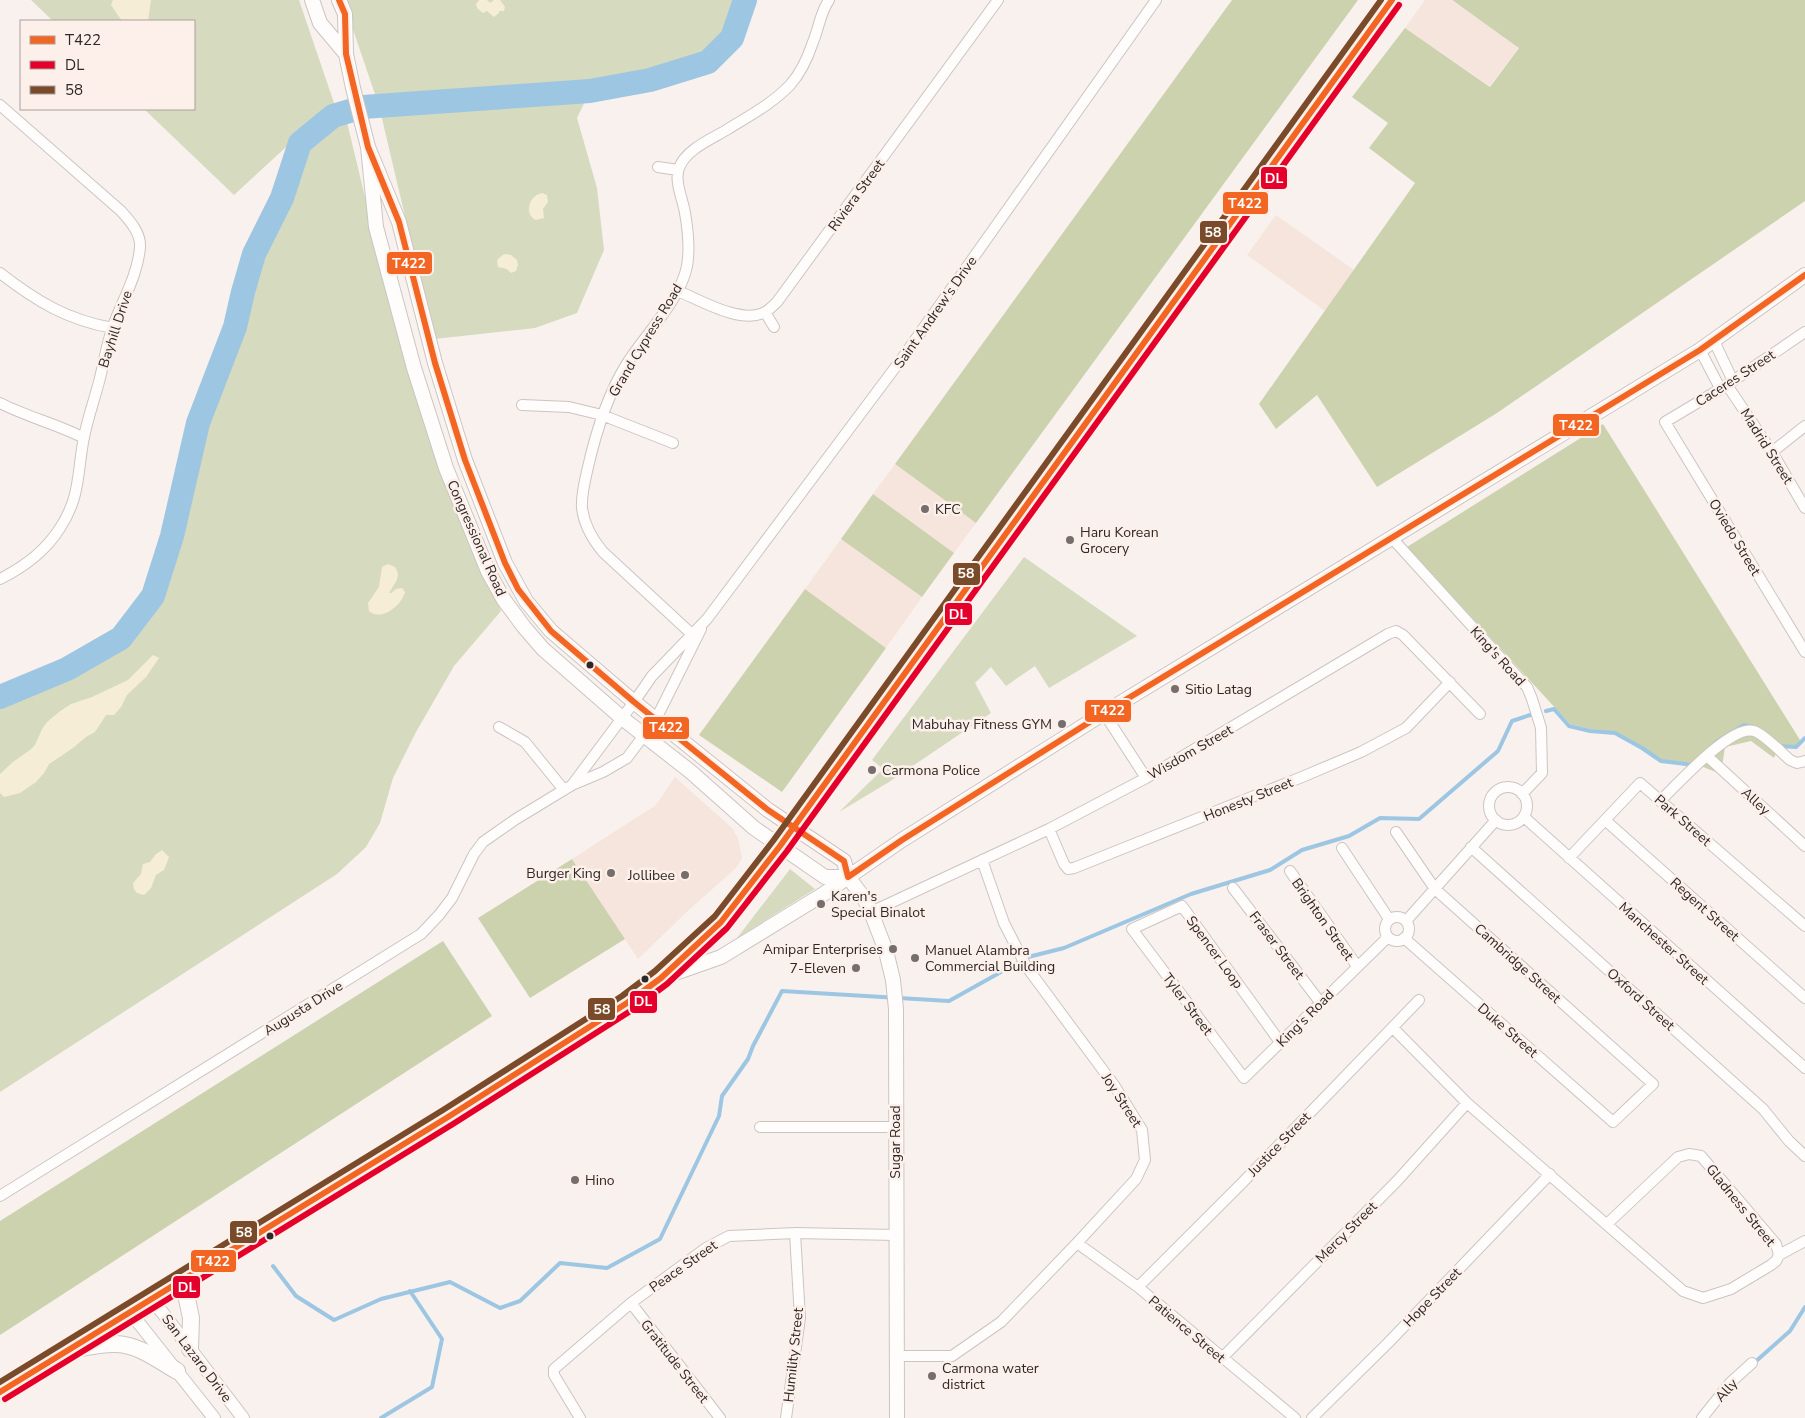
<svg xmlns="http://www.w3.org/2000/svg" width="1805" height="1418" font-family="'Nunito Sans',sans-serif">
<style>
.built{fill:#f6e5dd}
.green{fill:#d6dabe}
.forest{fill:#ccd2ad}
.sand{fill:#f6edd7}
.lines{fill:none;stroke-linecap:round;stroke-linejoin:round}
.stream{stroke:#9dc6e3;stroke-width:4}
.river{stroke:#9dc6e3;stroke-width:24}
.minor-casing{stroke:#cbc5c2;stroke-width:12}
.tertiary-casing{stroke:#cbc5c2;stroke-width:14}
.secondary-casing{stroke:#cbc5c2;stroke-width:16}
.trunk-casing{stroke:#cbc5c2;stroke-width:18}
.minor{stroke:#fefdfc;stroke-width:10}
.tertiary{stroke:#fefdfc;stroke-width:12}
.secondary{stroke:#fefdfc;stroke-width:14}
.trunk{stroke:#fefdfc;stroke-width:16}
.bus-1-casing{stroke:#fdf0ea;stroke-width:10}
.bus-2-casing{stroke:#fdf0ea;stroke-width:10}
.bus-3-casing{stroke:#fdf0ea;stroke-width:10}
.bus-1{stroke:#f26522;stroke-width:6}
.bus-2{stroke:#e4002b;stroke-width:6}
.bus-3{stroke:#7a4b2a;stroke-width:6}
.poi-dot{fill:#756e6c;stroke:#fdf0ea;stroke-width:2}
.bus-dot{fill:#2e2826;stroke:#fdf0ea;stroke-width:2}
.labels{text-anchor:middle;stroke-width:5;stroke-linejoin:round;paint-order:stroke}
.street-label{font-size:14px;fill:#2e2826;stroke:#fdf0ea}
.poi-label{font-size:14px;fill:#2e2826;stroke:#fdf0ea;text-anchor:start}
.line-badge{stroke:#fdf0ea;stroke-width:2}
.badge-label{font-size:14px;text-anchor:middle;font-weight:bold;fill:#fff}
</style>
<rect width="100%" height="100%" fill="#f9f1ee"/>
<!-- built -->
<path class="built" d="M1425,0H1451L1519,47L1490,86L1405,28Z
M1276,215L1354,270L1325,311L1247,255Z
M895,464L976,523L954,553L873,494Z
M841,539L922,597L886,648L805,589Z
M675,777L732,828L738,838L742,858L736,868L691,908L638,959L572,859L656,805Z"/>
<!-- green -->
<path class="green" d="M31,0H299L334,103L234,195L144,109H194V21H53Z
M343,0H741L745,5L732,38L708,62L650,80L590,91L577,118L597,188L604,250L577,313L535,328L434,339L379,106Z
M328,113L345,114L405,363L428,433L501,611L454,666L416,732L393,778L380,823L366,847L337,874L0,1092V697L67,669L121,638L153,596L172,536L198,423L235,327L243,292L254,254L282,198L300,143Z
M1024,557L1137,636L1049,688L1035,666L1006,686L991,667L975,683L991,713L889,782L839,812L883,769L872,760Z
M790,869L815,889L737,938Z"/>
<!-- forest -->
<path class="forest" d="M1232,0H1358L976,523L895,464Z
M1452,0H1805V201L1497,413L1377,487L1317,395L1276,429L1259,404L1415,183L1369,148L1388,123L1352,97L1405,28L1490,87L1519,48Z
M1603,424L1800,740L1795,746L1779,745L1774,758L1751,741L1725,747L1721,774L1693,763L1661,760L1616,732L1590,729L1570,724L1407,547Z
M873,494L954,553L922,597L841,539Z
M805,589L886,648L782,792L699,735Z
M572,859L625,939L530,998L478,918Z
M443,941L492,1016L0,1335V1221Z"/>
<!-- sand -->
<path class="sand" d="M113,0H151L148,21H122L111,5Z
M479,0H487L490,3L494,0H500L505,7L504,11H499V13L494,17L487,11L483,13L477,8L476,4Z
M542,193L547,195L548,202L543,209L544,218L536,220C524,215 528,196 542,193Z
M504,254L511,255L517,260L518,265L516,271L511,273L507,269L498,267L497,260Z
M388,564L395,567L398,573L397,580L389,593H391L396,589L402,588L405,592C402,605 382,622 369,611L368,603L379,587L382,567Z
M153,655L159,658L146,677L127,695L121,707L114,715H106L95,732L86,737L73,748L49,764L44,773L36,782L20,793L4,797L0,793V774L13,762L30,750L35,745L42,729L47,722L59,712L71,704L92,697L128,680Z
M162,850L169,857L164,870L156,875L151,888L144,895L137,893L134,889L133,883L141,874L143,864L150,862L155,855Z"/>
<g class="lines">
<!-- stream -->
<path class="stream" d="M1546,711L1554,709L1569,726L1590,731L1615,733L1642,748L1661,761L1694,765
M1716,742L1744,725L1754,727
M1779,746L1796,747L1805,738
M273,1266L296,1296L334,1320L381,1299L450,1282L500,1308L520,1301L560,1263L607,1268L660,1239L719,1116L722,1096L748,1059L753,1046L782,991L949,1001L1028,957L1064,948L1191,894L1270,870L1302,850L1349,836L1380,818L1419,819L1498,751L1512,721L1530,715
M1754,1363L1790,1331L1805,1307
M381,1418L432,1387L442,1339L410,1291"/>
<!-- river -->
<path class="river" d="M0,697L67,669L121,638L153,596L172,536L198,423L235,327L243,292L254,254L282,198L300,143L333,116L363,107L590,91L650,80L708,62L732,38L745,0"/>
<!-- minor casing -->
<g class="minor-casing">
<path id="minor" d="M0,105L121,211C130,221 141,233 140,247C138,275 122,301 113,326C107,343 104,361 100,378C95,398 88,417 84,437C77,472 81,496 60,528C45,552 24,567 0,579
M658,167L678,170
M0,273C36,301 67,320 113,328
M678,291C700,300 742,325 765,312C769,310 774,305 777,302L998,0
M765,312L774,327
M1805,332L1727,385L1665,422L1805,652
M1714,341L1733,381
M1700,350L1720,388
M1727,385L1772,452L1805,508
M0,403C27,417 57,424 84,438
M522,405L569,407L602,415L673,443
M1772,452L1805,426
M1391,537L1527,687L1532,699L1541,728L1542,773L1522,794
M696,638L603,552C593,540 584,525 582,508C581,495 585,480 588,467C596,432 607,396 626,365C644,336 681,299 687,266C690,249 688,230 685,213C683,200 674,181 679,168C686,149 712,139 728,129C749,116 773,103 790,85C800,74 808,57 813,42C819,28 820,13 829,0
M1104,713L1146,778
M499,727L525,742L564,790
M1707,756L1805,846
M572,785L634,702L652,676L707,619L903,357L1156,0
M1489 806a19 19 0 1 1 38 0a19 19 0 1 1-38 0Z
M1660,801C1677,785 1731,724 1754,731C1764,734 1782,753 1790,760L1797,763L1805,761
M1524,817L1805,1068
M1605,820L1805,998
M1049,829L1064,864L1068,869L1074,868L1302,777L1361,752L1406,728L1450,682
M1396,832L1435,889L1653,1084L1613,1122L1404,938
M1471,847L1763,1109L1789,1141L1805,1156
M1342,848L1389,919
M1569,858L1640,783L1805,926
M1290,871L1357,966
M1233,888L1320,1002
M871,912L1049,829L1146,778L1388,634L1396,631L1403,635L1480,714
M1385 929a12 12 0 1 1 24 0a12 12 0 1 1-24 0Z
M1406,921L1496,820
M1393,1028L1467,1103L1683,1291L1703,1298L1731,1289L1771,1265L1776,1261L1779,1255L1776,1244L1701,1156L1689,1154L1678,1157L1607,1224
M1280,1042L1182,906L1132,929L1244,1078L1388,937
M760,1127H896
M0,1196L421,934L439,915L452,898L474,854L483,842L516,819L572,785L603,772L627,758L656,719L701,629
M1077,1243L1138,1287L1295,1418
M1779,1255L1805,1241
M1138,1287L1243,1182L1419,1000
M631,1303L720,1418
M896,1356H952L1001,1322L1077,1243L1136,1179L1145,1160L1142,1130L1114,1085L1026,966L1004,923L982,860
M1222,1358L1397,1181L1467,1103
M580,1418L554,1375V1369L631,1303L706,1248L729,1236L795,1233L896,1235
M786,1418L800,1318L795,1233
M1312,1418L1388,1343L1550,1174
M1702,1418L1730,1383L1752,1363"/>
</g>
<!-- tertiary casing -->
<g class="tertiary-casing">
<path id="tertiary" d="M152,1299L243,1418
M130,1312L214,1418"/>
</g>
<!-- secondary casing -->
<g class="secondary-casing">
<path id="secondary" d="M312,0L320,23L346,54
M339,0L345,14L346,54L353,88L368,147L376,227L414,368L446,468L488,571L504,600L524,627L543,649L622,718L691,772L754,828L825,877H848
M368,147L399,222L435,363L465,460L505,563L526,601L551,631L634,702L768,810L844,861L848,877L864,898L871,912L886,951L893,980L896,1009L897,1418
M664,977L721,957L822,895L902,840L1104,713L1700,350L1805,275"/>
</g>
<!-- trunk casing -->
<g class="trunk-casing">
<path id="trunk" d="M189,1276L187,1299L191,1318L190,1349
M74,1349C88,1347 103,1343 117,1344C139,1345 158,1360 177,1371
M0,1392L448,1117L627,1003L661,978L721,922L780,846L1392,0"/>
</g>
<!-- minor -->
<use href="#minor" class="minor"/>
<!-- tertiary -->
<use href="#tertiary" class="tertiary"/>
<!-- secondary -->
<use href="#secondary" class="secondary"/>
<!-- trunk -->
<use href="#trunk" class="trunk"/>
<!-- bus-1 casing -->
<g class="bus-1-casing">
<path id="bus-1" d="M339,0L345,14L346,54L368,147L399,222L435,363L465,460L505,563L518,589L551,631L634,702L768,810L844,861L848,877L902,840L1104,713L1700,350L1805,275
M0,1392L448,1117L627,1003L661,978L721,922L780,846L1392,0"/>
</g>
<!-- bus-2 casing -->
<g class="bus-2-casing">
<path id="bus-2" d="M5,1399L453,1124L632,1010L667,984L727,928L787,851L1399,5"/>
</g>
<!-- bus-3 casing -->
<g class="bus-3-casing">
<path id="bus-3" d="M0,1382L443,1110L622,996L655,971L715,916L773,841L1381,0"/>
</g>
<!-- bus-1 -->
<use href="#bus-1" class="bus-1"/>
<!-- bus-2 -->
<use href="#bus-2" class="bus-2"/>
<!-- bus-3 -->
<use href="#bus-3" class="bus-3"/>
</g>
<!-- markers -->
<g class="poi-dot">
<circle cx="925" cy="509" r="5"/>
<circle cx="1070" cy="540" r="5"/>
<circle cx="1175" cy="689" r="5"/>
<circle cx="1062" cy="724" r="5"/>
<circle cx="872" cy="770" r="5"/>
<circle cx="611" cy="873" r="5"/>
<circle cx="685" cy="875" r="5"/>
<circle cx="821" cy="904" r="5"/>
<circle cx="893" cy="949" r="5"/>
<circle cx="915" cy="958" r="5"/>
<circle cx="856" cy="968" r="5"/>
<circle cx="575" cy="1180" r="5"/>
<circle cx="932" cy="1376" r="5"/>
</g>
<g class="bus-dot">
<circle cx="590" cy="665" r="4.5"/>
<circle cx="645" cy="979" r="4.5"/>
<circle cx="270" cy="1236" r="4.5"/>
</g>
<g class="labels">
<!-- street labels -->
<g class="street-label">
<text transform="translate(856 195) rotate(-54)" y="5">Riviera Street</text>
<text transform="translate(935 312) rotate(-55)" y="5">Saint Andrew's Drive</text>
<text transform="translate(115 329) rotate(-72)" y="5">Bayhill Drive</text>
<text transform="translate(645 340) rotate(-59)" y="5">Grand Cypress Road</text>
<text transform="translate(1735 378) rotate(-33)" y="5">Caceres Street</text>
<text transform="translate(1767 446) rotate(58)" y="5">Madrid Street</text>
<text transform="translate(1735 537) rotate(59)" y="5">Oviedo Street</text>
<text transform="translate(477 538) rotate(66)" y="5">Congressional Road</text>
<text transform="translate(1498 656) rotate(48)" y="5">King's Road</text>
<text transform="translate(1190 752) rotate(-30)" y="5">Wisdom Street</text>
<text transform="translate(1248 799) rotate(-22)" y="5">Honesty Street</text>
<text transform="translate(1756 801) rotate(43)" y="5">Alley</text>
<text transform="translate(1683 820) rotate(41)" y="5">Park Street</text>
<text transform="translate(1705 909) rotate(42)" y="5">Regent Street</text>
<text transform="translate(1323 919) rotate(55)" y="5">Brighton Street</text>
<text transform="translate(1664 943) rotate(42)" y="5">Manchester Street</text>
<text transform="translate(1277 945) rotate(53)" y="5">Fraser Street</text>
<text transform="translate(1215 952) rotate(54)" y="5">Spencer Loop</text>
<text transform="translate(1518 963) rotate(42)" y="5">Cambridge Street</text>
<text transform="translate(1641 999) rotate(42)" y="5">Oxford Street</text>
<text transform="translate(1188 1004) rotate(53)" y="5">Tyler Street</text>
<text transform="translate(303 1008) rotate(-32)" y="5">Augusta Drive</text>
<text transform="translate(1305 1018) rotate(-45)" y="5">King's Road</text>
<text transform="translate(1508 1030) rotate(41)" y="5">Duke Street</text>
<text transform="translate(1122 1100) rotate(57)" y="5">Joy Street</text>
<text transform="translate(895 1142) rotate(-90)" y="5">Sugar Road</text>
<text transform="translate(1279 1144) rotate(-46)" y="5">Justice Street</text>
<text transform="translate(1741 1205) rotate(51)" y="5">Gladness Street</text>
<text transform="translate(1346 1232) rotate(-45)" y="5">Mercy Street</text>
<text transform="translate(683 1266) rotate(-35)" y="5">Peace Street</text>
<text transform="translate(1432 1297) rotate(-46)" y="5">Hope Street</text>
<text transform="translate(1187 1329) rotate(40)" y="5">Patience Street</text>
<text transform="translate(793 1355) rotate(-84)" y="5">Humility Street</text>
<text transform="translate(197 1358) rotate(53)" y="5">San Lazaro Drive</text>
<text transform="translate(675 1361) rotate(52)" y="5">Gratitude Street</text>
<text transform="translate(1726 1390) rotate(-48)" y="5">Ally</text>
</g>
<!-- poi labels -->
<g class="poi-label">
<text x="935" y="514">KFC</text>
<text x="1080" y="537">Haru Korean<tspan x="1080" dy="16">Grocery</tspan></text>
<text x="1185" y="694">Sitio Latag</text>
<text x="1052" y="729" text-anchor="end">Mabuhay Fitness GYM</text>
<text x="882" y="775">Carmona Police</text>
<text x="601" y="878" text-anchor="end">Burger King</text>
<text x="675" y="880" text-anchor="end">Jollibee</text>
<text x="831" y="901">Karen's<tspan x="831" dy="16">Special Binalot</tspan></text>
<text x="883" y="954" text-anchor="end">Amipar Enterprises</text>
<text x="925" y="955">Manuel Alambra<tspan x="925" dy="16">Commercial Building</tspan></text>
<text x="846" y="973" text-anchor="end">7-Eleven</text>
<text x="585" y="1185">Hino</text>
<text x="942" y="1373">Carmona water<tspan x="942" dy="16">district</tspan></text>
</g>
</g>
<g class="line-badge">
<rect x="1260" y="166" width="28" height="24" rx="5" fill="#e4002b"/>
<rect x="1222" y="191" width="47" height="24" rx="5" fill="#f26522"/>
<rect x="1199" y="220" width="29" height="24" rx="5" fill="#7a4b2a"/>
<rect x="386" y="251" width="47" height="24" rx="5" fill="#f26522"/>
<rect x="1552" y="413" width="48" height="24" rx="5" fill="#f26522"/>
<rect x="952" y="562" width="29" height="24" rx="5" fill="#7a4b2a"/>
<rect x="944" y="602" width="29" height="24" rx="5" fill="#e4002b"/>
<rect x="1084" y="699" width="48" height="24" rx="5" fill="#f26522"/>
<rect x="642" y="716" width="48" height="24" rx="5" fill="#f26522"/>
<rect x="629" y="990" width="29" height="24" rx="5" fill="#e4002b"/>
<rect x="587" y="997" width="29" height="24" rx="5" fill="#7a4b2a"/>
<rect x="229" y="1220" width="29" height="24" rx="5" fill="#7a4b2a"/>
<rect x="190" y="1249" width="47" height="24" rx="5" fill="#f26522"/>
<rect x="172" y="1275" width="29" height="24" rx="5" fill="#e4002b"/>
</g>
<g class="badge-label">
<text x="1274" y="183">DL</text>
<text x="1245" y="208">T422</text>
<text x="1213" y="237">58</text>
<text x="409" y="268">T422</text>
<text x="1576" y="430">T422</text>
<text x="966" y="578">58</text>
<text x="958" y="619">DL</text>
<text x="1108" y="715">T422</text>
<text x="666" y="732">T422</text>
<text x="643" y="1006">DL</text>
<text x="602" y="1014">58</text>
<text x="244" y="1237">58</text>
<text x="213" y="1266">T422</text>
<text x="187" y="1292">DL</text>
</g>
<!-- legend -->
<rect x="20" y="20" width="175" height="90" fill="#fdf0ea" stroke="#aaa09c"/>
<rect x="30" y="36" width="25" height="8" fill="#f26522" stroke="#aaa09c"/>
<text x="65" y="45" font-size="15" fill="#2e2826">T422</text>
<rect x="30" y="61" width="25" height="8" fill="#e4002b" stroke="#aaa09c"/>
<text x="65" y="70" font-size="15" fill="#2e2826">DL</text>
<rect x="30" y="86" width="25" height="8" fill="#7a4b2a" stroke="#aaa09c"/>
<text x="65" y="95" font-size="15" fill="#2e2826">58</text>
</svg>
